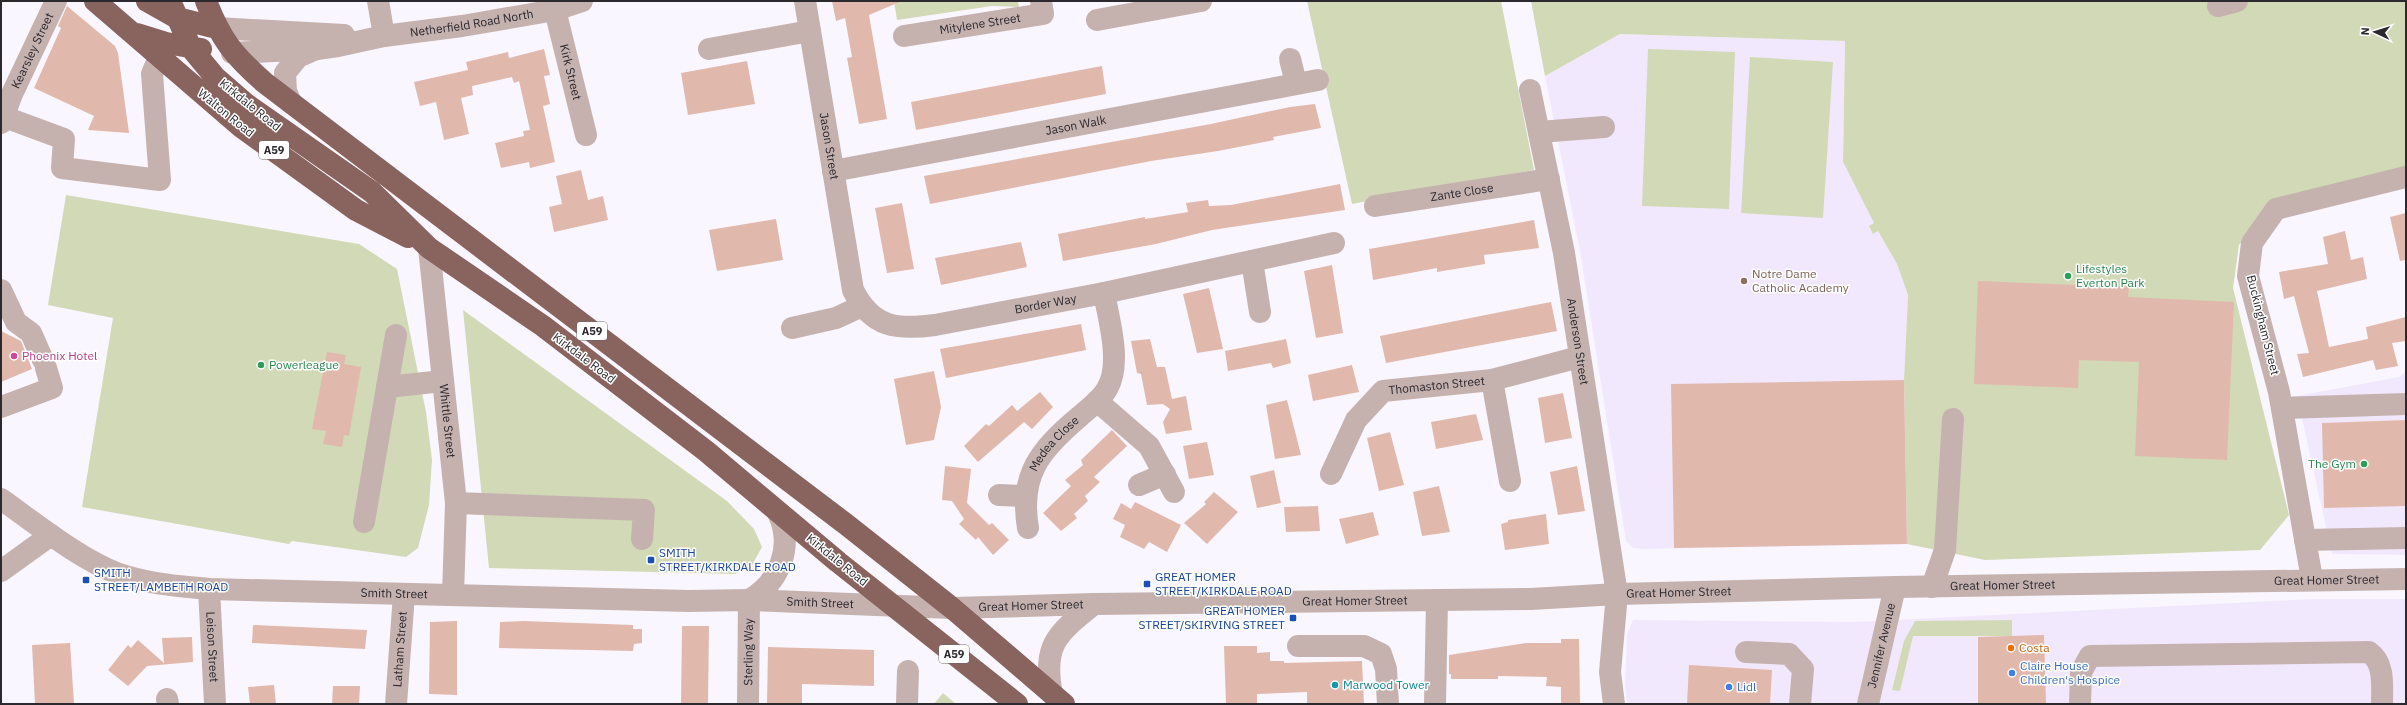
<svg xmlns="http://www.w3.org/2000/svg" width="2407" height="705" font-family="'IBM Plex Sans',sans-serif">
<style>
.built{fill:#f2e8fe}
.green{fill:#d2d9b7}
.building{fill:#e1b8ac}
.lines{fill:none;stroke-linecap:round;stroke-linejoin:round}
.minor{stroke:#c5b2af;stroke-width:22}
.highway{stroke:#89635e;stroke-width:22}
.leisure-dot{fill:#2e9e5b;stroke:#fff;stroke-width:1.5}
.education-dot{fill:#8d6e63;stroke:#fff;stroke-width:1.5}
.hotel-dot{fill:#d1479c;stroke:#fff;stroke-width:1.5}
.transit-dot{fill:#1a4fb4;stroke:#fff;stroke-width:1.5}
.food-dot{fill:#e8710a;stroke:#fff;stroke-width:1.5}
.shop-dot{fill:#3f7fe0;stroke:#fff;stroke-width:1.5}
.culture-dot{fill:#0f9aa8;stroke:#fff;stroke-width:1.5}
.labels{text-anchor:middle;stroke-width:3;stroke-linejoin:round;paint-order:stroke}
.shield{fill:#fff;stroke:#6b686d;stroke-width:1}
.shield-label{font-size:11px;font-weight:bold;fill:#2b282e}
.street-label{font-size:12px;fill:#2b282e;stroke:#fff}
.leisure-label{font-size:12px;fill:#27864d;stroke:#fff;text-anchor:start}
.education-label{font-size:12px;fill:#785e54;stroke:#fff;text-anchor:start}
.hotel-label{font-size:12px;fill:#b23c85;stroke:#fff;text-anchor:start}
.transit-label{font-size:12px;fill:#164399;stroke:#fff;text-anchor:start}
.food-label{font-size:12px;fill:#c56008;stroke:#fff;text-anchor:start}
.shop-label{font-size:12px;fill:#366cbe;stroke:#fff;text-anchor:start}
.culture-label{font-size:12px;fill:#0d838f;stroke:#fff;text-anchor:start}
</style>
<rect width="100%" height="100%" fill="#faf6ff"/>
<!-- built -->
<path class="built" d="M1620,34L1845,41L1843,162L1874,223L1869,226L1878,231L1897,264L1908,295L1904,380L1907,544L1643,549L1633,548L1626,541L1580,251L1545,76Z
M2406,371V555L2332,554L2297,396L2399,377Z
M2312,599H2406V704H1627L1625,686L1627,635L1633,620L1853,622Z"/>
<!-- green -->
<path class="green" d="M894,1H1018L1019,7L992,6L897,20Z
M1307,1H1501L1534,170L1352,204Z
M1531,1H2406V173L2271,207L2239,245L2233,288L2289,515L2260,550L1985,560L1907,544L1904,380L1908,295L1897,264L1878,231L1873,234L1869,226L1874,223L1843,162L1845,41L1620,34L1545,76Z
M1648,49L1735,52L1729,209L1642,206Z
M1750,57L1833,62L1823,218L1741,213Z
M66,195L359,244L397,269L426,412L432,460L429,505L418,548L406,557L292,541L289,544L82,507L113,318L48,305Z
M463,310L727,501L754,529L762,547L752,565L735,574L489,568Z
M2012,620V636H1913L1900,691L1892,690L1904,641L1915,621Z
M943,693L956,704H934Z"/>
<!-- building -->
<path class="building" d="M832,1H902L869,15L887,119L859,124L847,58L852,57L845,18L836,21Z
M67,6L115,46L118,53L129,133L88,130L94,116L34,88L61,28L58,26Z
M544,49L550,75L544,76L550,104L543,106L555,162L530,168L529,162L501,168L495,143L524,136L523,131L530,130L519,81L514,83L512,77L472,86L473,95L461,98L469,134L444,140L436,102L420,106L414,82L468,70L466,62L508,52L509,58Z
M747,61L755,104L688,115L681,73Z
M1102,66L1106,94L916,130L911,102Z
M1315,104L1321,128L1273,137L1274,140L1218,151L1151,161L930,204L924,176L1211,124L1290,107Z
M581,170L588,200L603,196L608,220L554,232L549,207L562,204L556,176Z
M1340,184L1345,210L1212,230L1156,244L1063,261L1058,234L1145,217V219L1188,212L1186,203L1208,200L1209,206L1231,205Z
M902,203L914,269L887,273L875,208Z
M2406,213V260L2400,261L2390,217Z
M776,219L783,260L717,271L709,230Z
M1534,220L1539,248L1484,255L1485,264L1437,272V268L1373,280L1369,249Z
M2345,231L2351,260L2363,257L2367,279L2317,291L2329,347L2368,339L2366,327L2406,317V341L2392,343L2398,366L2376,370L2373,360L2303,377L2297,354L2309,353L2294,296L2284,299L2279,272L2328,264L2323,237Z
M1021,242L1027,267L941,285L935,258Z
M1332,265L1343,333L1316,338L1304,271Z
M1978,281L2129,287L2128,297L2234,302L2227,460L2135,456L2139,362L2079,360L2078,388L1974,384Z
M1209,288L1223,349L1197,353L1183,294Z
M1551,302L1557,331L1386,363L1380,336Z
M1081,324L1086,350L946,378L940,349Z
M1,331L21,341L32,369L1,382Z
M1150,339L1157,367H1165L1172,399L1186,396L1192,430L1166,434L1163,422L1170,409L1163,404L1147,405L1141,374L1137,373L1131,341Z
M1286,339L1291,363L1273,368L1271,363L1228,371L1225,351Z
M327,352L346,355L344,364L361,367L349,436L344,435L342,447L323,444L326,431L312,429Z
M1352,365L1359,392L1313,401L1308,375Z
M934,371L941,407L934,440L906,445L894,379Z
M1904,380L1907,544L1674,548L1671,384Z
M1040,392L1053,407L1032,429L1024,422L978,462L964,446L986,424L989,426L1012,405L1017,411Z
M1563,393L1572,438L1545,443L1538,398Z
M1287,400L1301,455L1275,459L1266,405Z
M1476,414L1483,440L1436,449L1431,422Z
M2406,420V506L2324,508L2322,423Z
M1112,430L1127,446L1094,477L1100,482L1085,496L1088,501L1074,514L1077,518L1061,531L1043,513L1071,486L1065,480L1083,465L1081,460Z
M1390,432L1404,485L1379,491L1367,438Z
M1207,442L1214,475L1189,479L1183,446Z
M945,466L971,469L967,503L989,525L992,523L1009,540L993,555L978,537L976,540L959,524L964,519L952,501L942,500Z
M1577,466L1585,511L1558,515L1550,472Z
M1274,470L1281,503L1257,508L1250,476Z
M1439,486L1450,532L1422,536L1413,492Z
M1214,492L1238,512L1207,544L1184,523L1206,504L1204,502Z
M1135,502L1181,525L1167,552L1149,542L1144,549L1120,537L1125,525L1113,519L1121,503L1131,509Z
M1318,506L1320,531L1286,532L1284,507Z
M1373,512L1379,535L1346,544L1339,519Z
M1546,514L1549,544L1505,550L1501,524L1508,522V520Z
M457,621V695L429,694L430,622Z
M523,621L633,625V629H642V643L634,644L633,651L499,648L500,622Z
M253,625L367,630L365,649L252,643Z
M682,626H709L708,704H681Z
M2044,635L2046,704H1978V637Z
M192,637L193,662L147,666L128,686L108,670L128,645L131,648L138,640L164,663L162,638Z
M1561,639H1579L1580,704H1561V687L1546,686L1547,677L1498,676V679H1451V674H1449V655L1526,643H1561Z
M70,643L74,704H35L32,645Z
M1224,646H1257V653L1270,652V661H1284V663L1362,661L1364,704H1307V692L1257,694V704H1226Z
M768,647L874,650V686L802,684V704H767Z
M1689,665L1772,670L1770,704H1687Z
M274,685L276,704H250L248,687Z
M333,686H360L359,704H332Z"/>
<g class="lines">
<!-- minor -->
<g class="minor">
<path d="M378,1L384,36"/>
<path id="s1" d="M805,1L853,290C872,328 897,330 935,325L1104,293L1334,243"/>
<path d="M2218,6L2237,1"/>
<path id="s2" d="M555,10L586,135"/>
<path d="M1097,20L1201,1"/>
<path d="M217,28L344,35"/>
<path id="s3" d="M904,36L1043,14L1041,1"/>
<path d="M709,49L810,31"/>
<path id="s4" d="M232,53L317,49L338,46L384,36L462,26L555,10L582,1"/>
<path d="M1290,59L1296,83"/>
<path id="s5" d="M1530,90L1564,253L1617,594L1610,672L1614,704"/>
<path d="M291,103L286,91L285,73L298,57L314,50"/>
<path d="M2,116L64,139L62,168L160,180L152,74L159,57"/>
<path id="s6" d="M1,123L12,94L56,1"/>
<path d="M1539,132L1604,127"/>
<path id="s7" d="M833,171L1318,80"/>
<path id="s8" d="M1375,206L1549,179"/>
<path id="s9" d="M429,248L456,503L453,595"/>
<path d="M1252,261L1260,312"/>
<path d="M1,290L16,322L31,333L43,360"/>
<path d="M792,328L836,318L862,306"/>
<path d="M1492,380L1510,481"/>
<path d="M387,387L396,335"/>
<path d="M1097,401L1149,446L1174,492"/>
<path d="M1,407L52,388L46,368"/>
<path d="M2282,408L2406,404"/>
<path id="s10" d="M1331,474L1356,420L1383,391L1492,380L1579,357"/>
<path d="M1139,485L1165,474"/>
<path d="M999,495L1025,496"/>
<path id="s11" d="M1,499C35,523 79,559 119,574C148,584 179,586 209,589L689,601L749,600L952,608L1094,604L1531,599L1617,594L1895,587L2406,579"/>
<path d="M456,503L644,510L642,539"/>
<path d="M364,522L387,387L443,381"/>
<path id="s12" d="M1028,528C1019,475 1040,450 1079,417C1089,408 1101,400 1107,389C1122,364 1109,320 1104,293"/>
<path d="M2305,540L2406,538"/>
<path d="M1,571L51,535"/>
<path d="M2312,579L2279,392L2248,276L2252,243L2276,209L2406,177"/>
<path d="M1932,587L1945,550L1953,419"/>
<path id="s13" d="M209,589L215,704"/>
<path d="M1298,646H1364L1381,654L1386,669L1388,704"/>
<path d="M1746,652L1789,654L1803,669L1800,704"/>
<path d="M1052,694C1042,644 1058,633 1094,604"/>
<path d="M167,699L168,704"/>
<path id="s14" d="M396,704L404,594"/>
<path id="s15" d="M748,704L749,600C780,582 794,546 778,513"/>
<path d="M907,704L908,671"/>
<path d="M1435,704L1437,600"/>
<path id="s16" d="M1868,704L1895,587"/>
<path d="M2080,704L2081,672L2090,656L2369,652C2385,663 2382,686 2382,704"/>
</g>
<!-- highway -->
<path class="highway" d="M95,1L240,126L356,210L408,237
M147,1L177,18L217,28
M170,1L191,48L215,77L246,104L372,192L429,248L543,326L706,451L838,562L1017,704
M206,1C221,40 234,56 265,83L847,525L952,608L1064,704
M137,34L166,43L201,49"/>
</g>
<!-- markers -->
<g class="leisure-dot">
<circle cx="2068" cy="276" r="4"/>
<circle cx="261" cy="365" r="4"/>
<circle cx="2364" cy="464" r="4"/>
</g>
<circle class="education-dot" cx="1744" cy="281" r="4"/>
<circle class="hotel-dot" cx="14" cy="356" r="4"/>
<g class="transit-dot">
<rect x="647" y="556" width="8" height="8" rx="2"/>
<rect x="82" y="576" width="8" height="8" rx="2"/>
<rect x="1143" y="580" width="8" height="8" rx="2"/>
<rect x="1289" y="614" width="8" height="8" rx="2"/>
</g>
<circle class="food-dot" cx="2011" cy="648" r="4"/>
<g class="shop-dot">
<circle cx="2012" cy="673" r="4"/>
<circle cx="1729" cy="687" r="4"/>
</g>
<circle class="culture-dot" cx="1335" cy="685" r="4"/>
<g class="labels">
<!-- shield labels -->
<g class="shield">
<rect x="259" y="141" width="30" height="18" rx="3"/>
<rect x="577" y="322" width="30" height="18" rx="3"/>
<rect x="939" y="645" width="30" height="18" rx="3"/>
</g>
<g class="shield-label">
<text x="274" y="154">A59</text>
<text x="592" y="335">A59</text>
<text x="954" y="658">A59</text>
</g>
<!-- street labels -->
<g class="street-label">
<text dy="4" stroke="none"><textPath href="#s4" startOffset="242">Netherfield Road North</textPath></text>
<text dy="4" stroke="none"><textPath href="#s3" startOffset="77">Mitylene Street</textPath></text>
<text dy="4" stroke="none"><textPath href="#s6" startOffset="79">Kearsley Street</textPath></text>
<text dy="4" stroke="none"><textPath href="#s2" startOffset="64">Kirk Street</textPath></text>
<text transform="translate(250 105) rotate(39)" y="4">Kirkdale Road</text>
<text transform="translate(226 113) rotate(39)" y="4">Walton Road</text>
<text dy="4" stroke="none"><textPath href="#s7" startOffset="247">Jason Walk</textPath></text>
<text dy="4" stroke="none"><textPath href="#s1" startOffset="147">Jason Street</textPath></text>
<text dy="4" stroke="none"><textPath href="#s8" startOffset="88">Zante Close</textPath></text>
<text dy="4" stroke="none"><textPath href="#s1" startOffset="503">Border Way</textPath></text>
<text transform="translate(2263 325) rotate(76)" y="4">Buckingham Street</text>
<text dy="4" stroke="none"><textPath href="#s5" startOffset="256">Anderson Street</textPath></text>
<text transform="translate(584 358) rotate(37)" y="4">Kirkdale Road</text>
<text dy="4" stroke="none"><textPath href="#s10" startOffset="153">Thomaston Street</textPath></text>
<text dy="4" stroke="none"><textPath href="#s9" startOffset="174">Whittle Street</textPath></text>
<text dy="4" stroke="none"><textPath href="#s12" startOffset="93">Medea Close</textPath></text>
<text transform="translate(837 560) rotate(39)" y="4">Kirkdale Road</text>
<text dy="4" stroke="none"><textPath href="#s11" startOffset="2350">Great Homer Street</textPath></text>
<text dy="4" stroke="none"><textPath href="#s11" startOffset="2026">Great Homer Street</textPath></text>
<text dy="4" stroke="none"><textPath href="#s11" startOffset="1702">Great Homer Street</textPath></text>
<text dy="4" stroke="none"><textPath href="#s11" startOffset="417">Smith Street</textPath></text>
<text dy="4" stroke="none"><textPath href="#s11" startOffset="1378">Great Homer Street</textPath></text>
<text dy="4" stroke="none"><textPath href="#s11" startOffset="843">Smith Street</textPath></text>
<text dy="4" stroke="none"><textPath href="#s11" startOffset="1054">Great Homer Street</textPath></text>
<text dy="4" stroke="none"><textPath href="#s16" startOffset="60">Jennifer Avenue</textPath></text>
<text dy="4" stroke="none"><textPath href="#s13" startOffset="58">Leison Street</textPath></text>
<text dy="4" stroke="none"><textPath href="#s14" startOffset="55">Latham Street</textPath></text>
<text dy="4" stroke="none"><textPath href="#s15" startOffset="52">Sterling Way</textPath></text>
</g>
<!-- leisure labels -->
<g class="leisure-label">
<text x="2076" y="273">Lifestyles<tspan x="2076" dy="14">Everton Park</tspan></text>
<text x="269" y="369">Powerleague</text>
<text x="2356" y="468" text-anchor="end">The Gym</text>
</g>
<!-- education labels -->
<g class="education-label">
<text x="1752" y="278">Notre Dame<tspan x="1752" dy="14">Catholic Academy</tspan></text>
</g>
<!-- hotel labels -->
<g class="hotel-label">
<text x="22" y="360">Phoenix Hotel</text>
</g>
<!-- transit labels -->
<g class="transit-label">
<text x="659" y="557">SMITH<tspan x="659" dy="14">STREET/KIRKDALE ROAD</tspan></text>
<text x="94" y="577">SMITH<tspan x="94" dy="14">STREET/LAMBETH ROAD</tspan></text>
<text x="1155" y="581">GREAT HOMER<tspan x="1155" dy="14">STREET/KIRKDALE ROAD</tspan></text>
<text x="1285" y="615" text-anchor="end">GREAT HOMER<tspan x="1285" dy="14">STREET/SKIRVING STREET</tspan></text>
</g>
<!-- food labels -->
<g class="food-label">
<text x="2019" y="652">Costa</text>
</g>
<!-- shop labels -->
<g class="shop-label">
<text x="2020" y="670">Claire House<tspan x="2020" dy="14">Children's Hospice</tspan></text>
<text x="1737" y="691">Lidl</text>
</g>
<!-- culture labels -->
<g class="culture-label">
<text x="1343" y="689">Marwood Tower</text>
</g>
</g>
<!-- border -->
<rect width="2407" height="705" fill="none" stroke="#2b282e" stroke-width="4"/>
<!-- north arrow -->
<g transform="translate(2375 32) rotate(274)" stroke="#ffffff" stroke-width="3" paint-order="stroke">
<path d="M0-3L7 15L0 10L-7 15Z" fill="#2b282e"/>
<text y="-6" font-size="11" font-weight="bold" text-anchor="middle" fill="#2b282e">N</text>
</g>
</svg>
